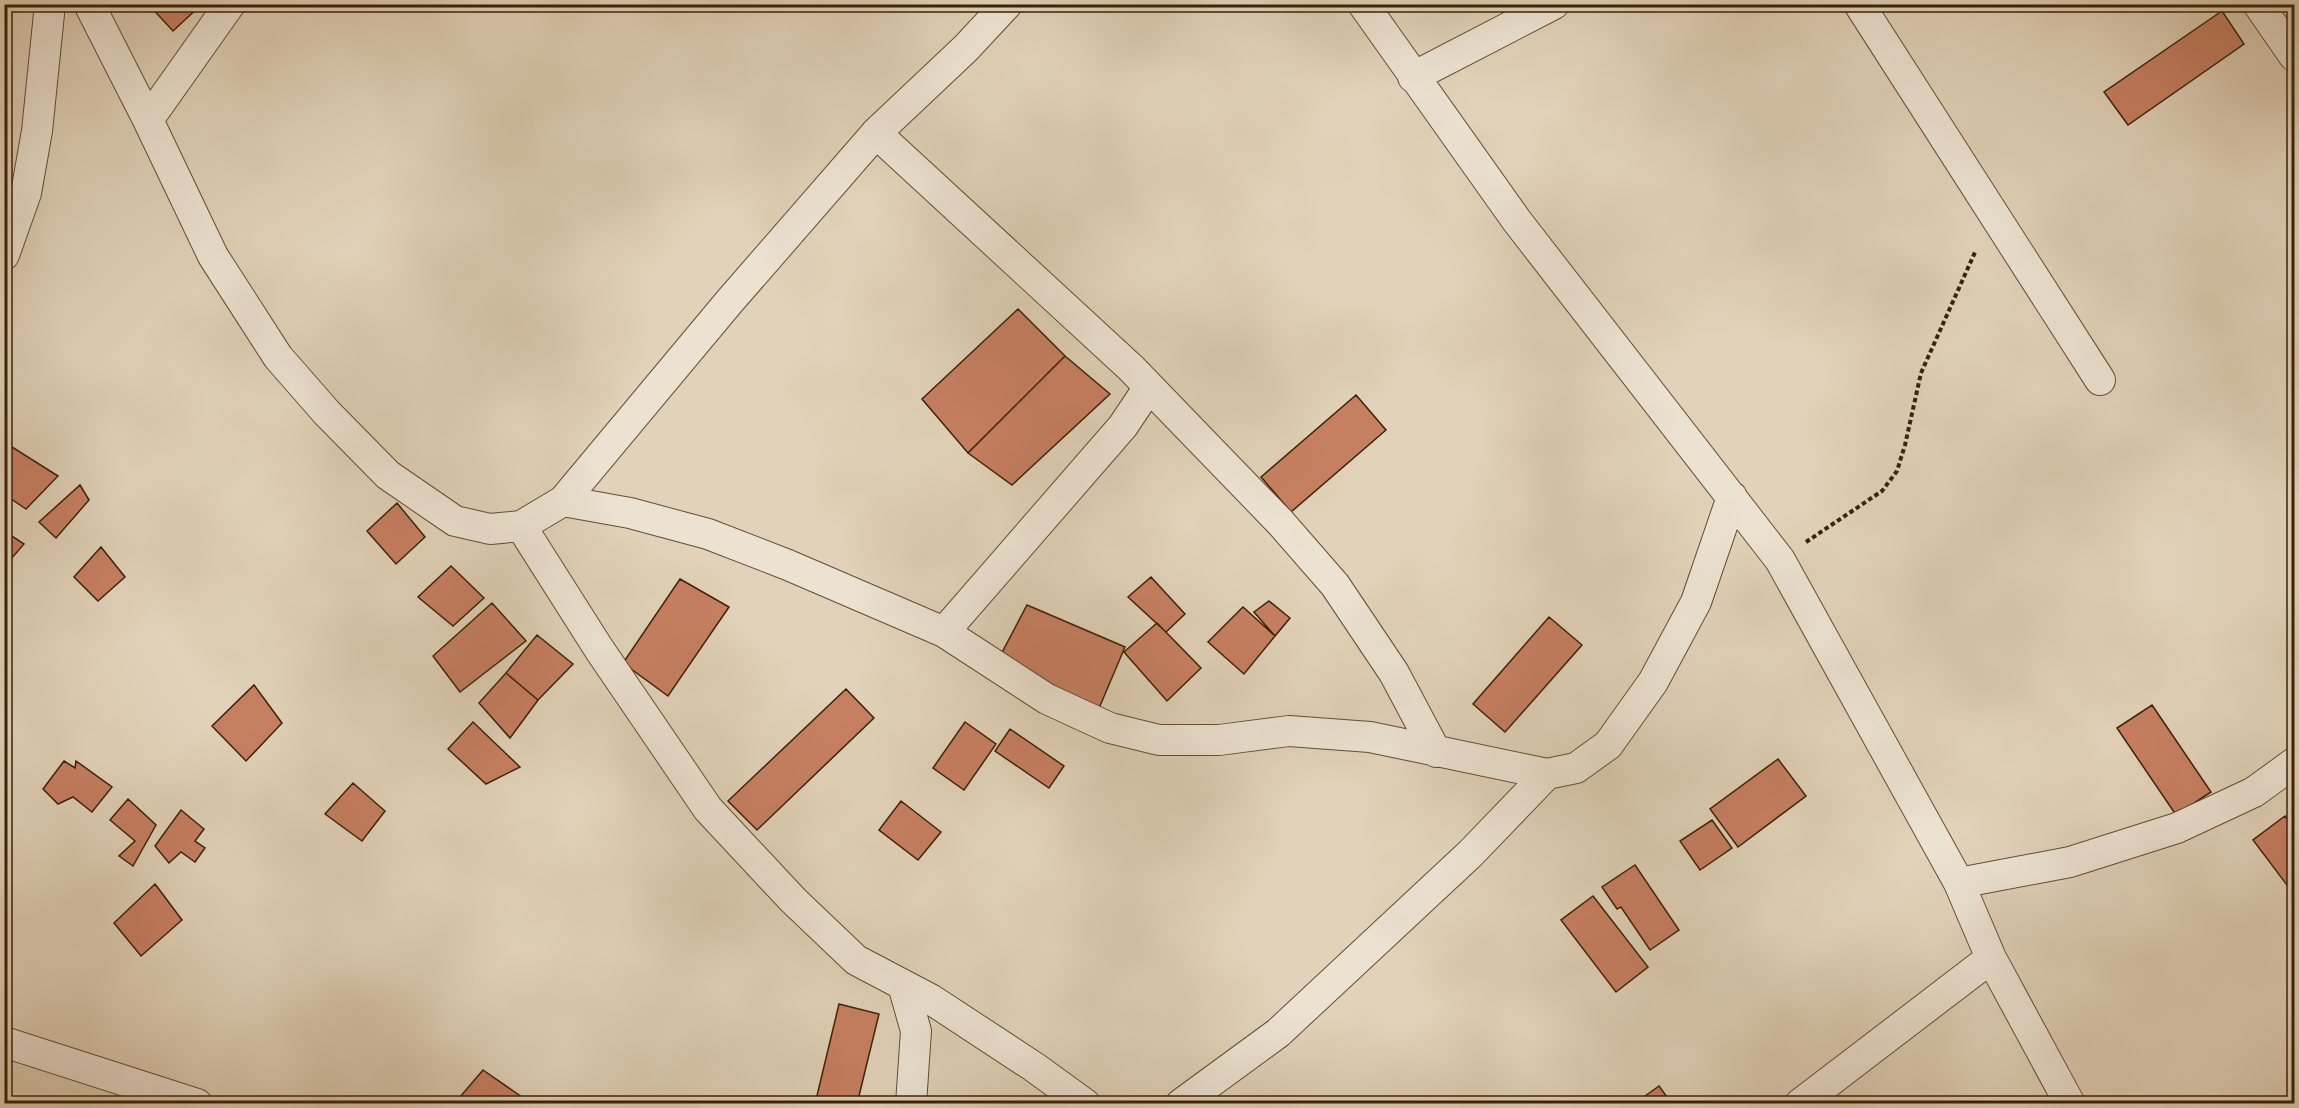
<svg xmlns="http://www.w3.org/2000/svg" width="2299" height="1108" font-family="Vollkorn,serif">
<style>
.building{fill:#c77f62;stroke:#3b2104;stroke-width:1.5}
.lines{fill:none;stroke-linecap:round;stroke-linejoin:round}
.minor-casing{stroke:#644d31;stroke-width:32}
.path{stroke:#3b2104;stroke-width:4;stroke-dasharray:4.5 3;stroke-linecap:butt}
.minor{stroke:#ece2d2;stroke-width:30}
</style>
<rect width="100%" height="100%" fill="#e1d2b9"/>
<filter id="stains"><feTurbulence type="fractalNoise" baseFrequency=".00333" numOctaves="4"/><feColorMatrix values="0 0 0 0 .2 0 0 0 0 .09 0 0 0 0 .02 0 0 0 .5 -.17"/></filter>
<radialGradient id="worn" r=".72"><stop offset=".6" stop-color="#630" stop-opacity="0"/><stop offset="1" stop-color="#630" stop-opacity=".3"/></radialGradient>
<!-- building -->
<path class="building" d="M148,4H202L173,31Z
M2222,11L2244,44L2128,125L2104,92Z
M1018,309L1065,356L968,453L922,399Z
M1065,356L1110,394L1012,485L968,453Z
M1356,395L1386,430L1291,512L1261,477Z
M4,442L58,476L26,509L4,494Z
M80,485L89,500L56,538L39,522Z
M397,503L425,537L396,564L367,531Z
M4,531L24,544L4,567Z
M101,547L125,577L98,601L74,577Z
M451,566L484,598L453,626L418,597Z
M1151,577L1185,614L1166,632L1128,597Z
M680,579L729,607L668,696L623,663Z
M1269,601L1290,618L1275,636L1254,612Z
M492,603L526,641L460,692L433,656Z
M1027,605L1125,647L1097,713L998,660Z
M1243,607L1275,636L1244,674L1208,642Z
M1549,617L1582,645L1505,732L1473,704Z
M1157,623L1201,668L1167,701L1124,652Z
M537,635L573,664L538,700L506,673Z
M506,673L538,700L510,738L479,703Z
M254,685L282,723L246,761L212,726Z
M846,689L874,718L757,830L728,801Z
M2152,705L2211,792L2176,815L2117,728Z
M473,722L520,767L486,784L448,749Z
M965,722L996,744L964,790L933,768Z
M1010,729L1064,766L1049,788L995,751Z
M1778,759L1806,796L1738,847L1710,809Z
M64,761L75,768L76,761L112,787L92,812L73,797L58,804L43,789Z
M353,783L385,811L362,841L325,814Z
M128,799L156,825L133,866L119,856L135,841L110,820Z
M901,801L941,832L918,860L879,830Z
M181,810L204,829L195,841L205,848L195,862L181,852L169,863L155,846Z
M2285,816L2294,828L2293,893L2253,840Z
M1712,820L1732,848L1700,870L1680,841Z
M1635,865L1679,930L1650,950L1621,907L1617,909L1602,887Z
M155,884L182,920L141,956L114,923Z
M1593,896L1648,967L1616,992L1561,920Z
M839,1004L879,1014L857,1104H815Z
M483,1070L532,1104H454Z
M1659,1086L1672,1104H1634Z"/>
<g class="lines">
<!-- minor casing -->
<g class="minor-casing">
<path id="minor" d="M89,4L148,120L213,256L278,357L327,413L388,475L455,521L490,529L521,526L563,501L729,302L876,133L966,48L1007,4
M1363,4L1517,221L1780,560L1959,883L1991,958L2070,1104
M1859,4L2100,380
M2258,4L2294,56
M1413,77L1554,4
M148,120L230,4
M876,133L1131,368L1281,523L1335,585L1394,673L1436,752
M4,255L26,193L37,131L50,4
M563,501L630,513L708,534L788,565L944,632L1047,699L1110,728L1159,740H1219L1289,731L1370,737L1547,774L1576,768L1608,745L1653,682L1696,602L1732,497
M521,526L599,649L708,809L793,900L856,960L932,1000L1034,1067L1085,1104
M944,632L1123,426L1149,387
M1959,883L2070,862L2177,828L2254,792L2294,763
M903,985L916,1031L911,1104
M4,1042L197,1104
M1181,1104L1278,1033L1470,854L1547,774
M1800,1104L1991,958"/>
</g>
<!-- path -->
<path class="path" d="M1806,542L1882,491L1897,471L1905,445L1921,373L1976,250"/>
<!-- minor -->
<use href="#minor" class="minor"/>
</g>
<!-- margin -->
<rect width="2299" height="1108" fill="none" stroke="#e1d2b9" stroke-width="24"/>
<rect x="6" y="6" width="2287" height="1096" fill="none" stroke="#3b2104" stroke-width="3"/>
<rect x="12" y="12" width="2275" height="1084" fill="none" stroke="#3b2104" stroke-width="1.5"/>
<rect width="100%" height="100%" filter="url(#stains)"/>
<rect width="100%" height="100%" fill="url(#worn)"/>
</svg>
